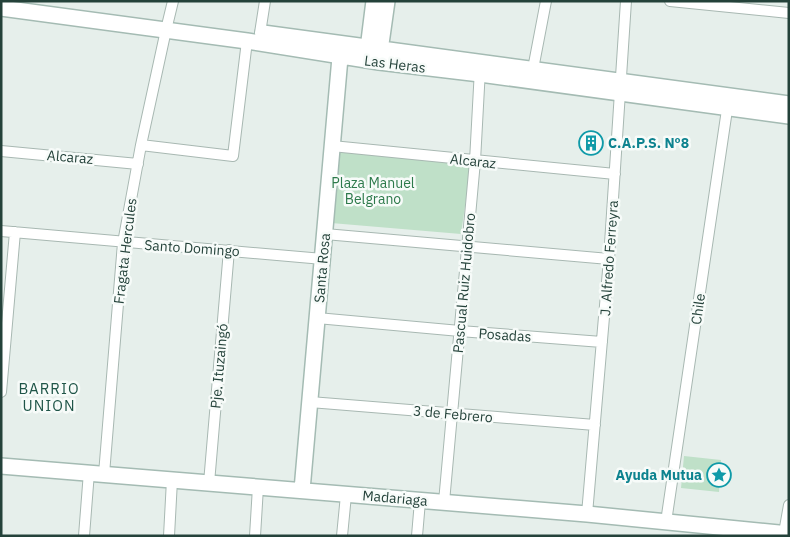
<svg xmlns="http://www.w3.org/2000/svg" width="790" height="537" font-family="'IBM Plex Sans',sans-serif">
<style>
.green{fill:#bfe0c8}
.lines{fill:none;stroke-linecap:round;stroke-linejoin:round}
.street-casing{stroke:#a8b8b2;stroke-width:12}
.secondary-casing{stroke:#a4bbb3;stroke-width:18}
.street{stroke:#fff;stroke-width:10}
.secondary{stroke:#fff;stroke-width:15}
.labels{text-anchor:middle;stroke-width:5;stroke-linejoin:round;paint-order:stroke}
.street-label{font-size:14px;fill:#24423a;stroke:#f7fbf9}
.culture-label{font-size:14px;font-weight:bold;fill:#0d838f;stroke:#f7fbf9;text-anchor:start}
.park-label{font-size:14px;fill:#2d7a4b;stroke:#f7fbf9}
.neighbourhood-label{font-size:15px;letter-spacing:1px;fill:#1f5548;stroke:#f7fbf9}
</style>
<rect width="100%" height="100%" fill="#e6efeb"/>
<!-- green -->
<path class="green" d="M339,152L471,164L461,234L331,223Z
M684,456L721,460L719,492L681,488Z"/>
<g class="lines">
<!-- street casing -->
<g class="street-casing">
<path id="street" d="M670,1L789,13
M260,33L265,1
M533,69L546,1
M141,145L233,156L247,41
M332,146L615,174
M1,151L138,164
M1,231L323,259
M325,234L609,259
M317,318L460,331L602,342
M1,392L15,232
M310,402L595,425
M104,474L123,243L141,145L166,30L173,1
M209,483L229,250
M444,502L475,161L480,69
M587,514L609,259L626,1
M666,522L728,103
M784,533L789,505
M84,536L89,472
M169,536L172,480
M255,536L258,487
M342,536L346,495
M417,536L420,501"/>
</g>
<!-- secondary casing -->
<g class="secondary-casing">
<path id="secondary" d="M1,8L247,41L379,62L480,74L789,116
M263,33L789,104
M367,57L374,1
M379,58L387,1
M1,466L587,514L789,534
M302,490L341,46"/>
</g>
<!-- street -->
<use href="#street" class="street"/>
<!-- secondary -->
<use href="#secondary" class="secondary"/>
</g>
<!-- icons -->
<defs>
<g id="building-ring" transform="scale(1.25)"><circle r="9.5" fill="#f7fbf9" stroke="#0f9aa8" stroke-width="1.5"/><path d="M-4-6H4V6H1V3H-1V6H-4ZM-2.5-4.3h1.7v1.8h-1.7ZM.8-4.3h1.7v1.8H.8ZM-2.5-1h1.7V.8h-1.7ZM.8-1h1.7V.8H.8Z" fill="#0f9aa8"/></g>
<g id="sight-ring" transform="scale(1.25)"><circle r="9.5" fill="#f7fbf9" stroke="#0f9aa8" stroke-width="1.5"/><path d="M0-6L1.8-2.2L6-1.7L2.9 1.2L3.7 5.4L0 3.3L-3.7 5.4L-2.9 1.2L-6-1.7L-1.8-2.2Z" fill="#0f9aa8"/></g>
</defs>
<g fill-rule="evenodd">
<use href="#building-ring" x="591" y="143"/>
<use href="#sight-ring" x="719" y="475"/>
</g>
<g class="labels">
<!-- street labels -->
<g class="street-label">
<text transform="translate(395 64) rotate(7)" y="5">Las Heras</text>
<text transform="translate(70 157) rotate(5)" y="5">Alcaraz</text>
<text transform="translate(473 161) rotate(6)" y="5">Alcaraz</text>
<text transform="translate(192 248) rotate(4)" y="5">Santo Domingo</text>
<text transform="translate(125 251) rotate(-83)" y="5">Fragata Hercules</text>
<text transform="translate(609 258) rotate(-86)" y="5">J. Alfredo Ferreyra</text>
<text transform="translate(322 268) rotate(-85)" y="5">Santa Rosa</text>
<text transform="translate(464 283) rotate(-85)" y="5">Pascual Ruiz Huidobro</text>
<text transform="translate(698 309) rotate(-82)" y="5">Chile</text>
<text transform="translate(505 335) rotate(4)" y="5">Posadas</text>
<text transform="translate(219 366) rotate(-85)" y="5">Pje. Ituzaingó</text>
<text transform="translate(453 414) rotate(5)" y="5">3 de Febrero</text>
<text transform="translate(395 498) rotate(5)" y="5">Madariaga</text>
</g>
<!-- culture labels -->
<g class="culture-label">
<text x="608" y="148">C.A.P.S. Nº8</text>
<text x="702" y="480" text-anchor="end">Ayuda Mutua</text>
</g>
<!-- park labels -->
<g class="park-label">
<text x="373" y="188">Plaza Manuel<tspan x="373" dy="16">Belgrano</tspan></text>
</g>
<!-- neighbourhood labels -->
<g class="neighbourhood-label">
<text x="49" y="394">BARRIO<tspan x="49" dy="17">UNION</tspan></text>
</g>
</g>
<!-- border -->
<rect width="790" height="537" fill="none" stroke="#24423a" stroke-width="5"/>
</svg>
